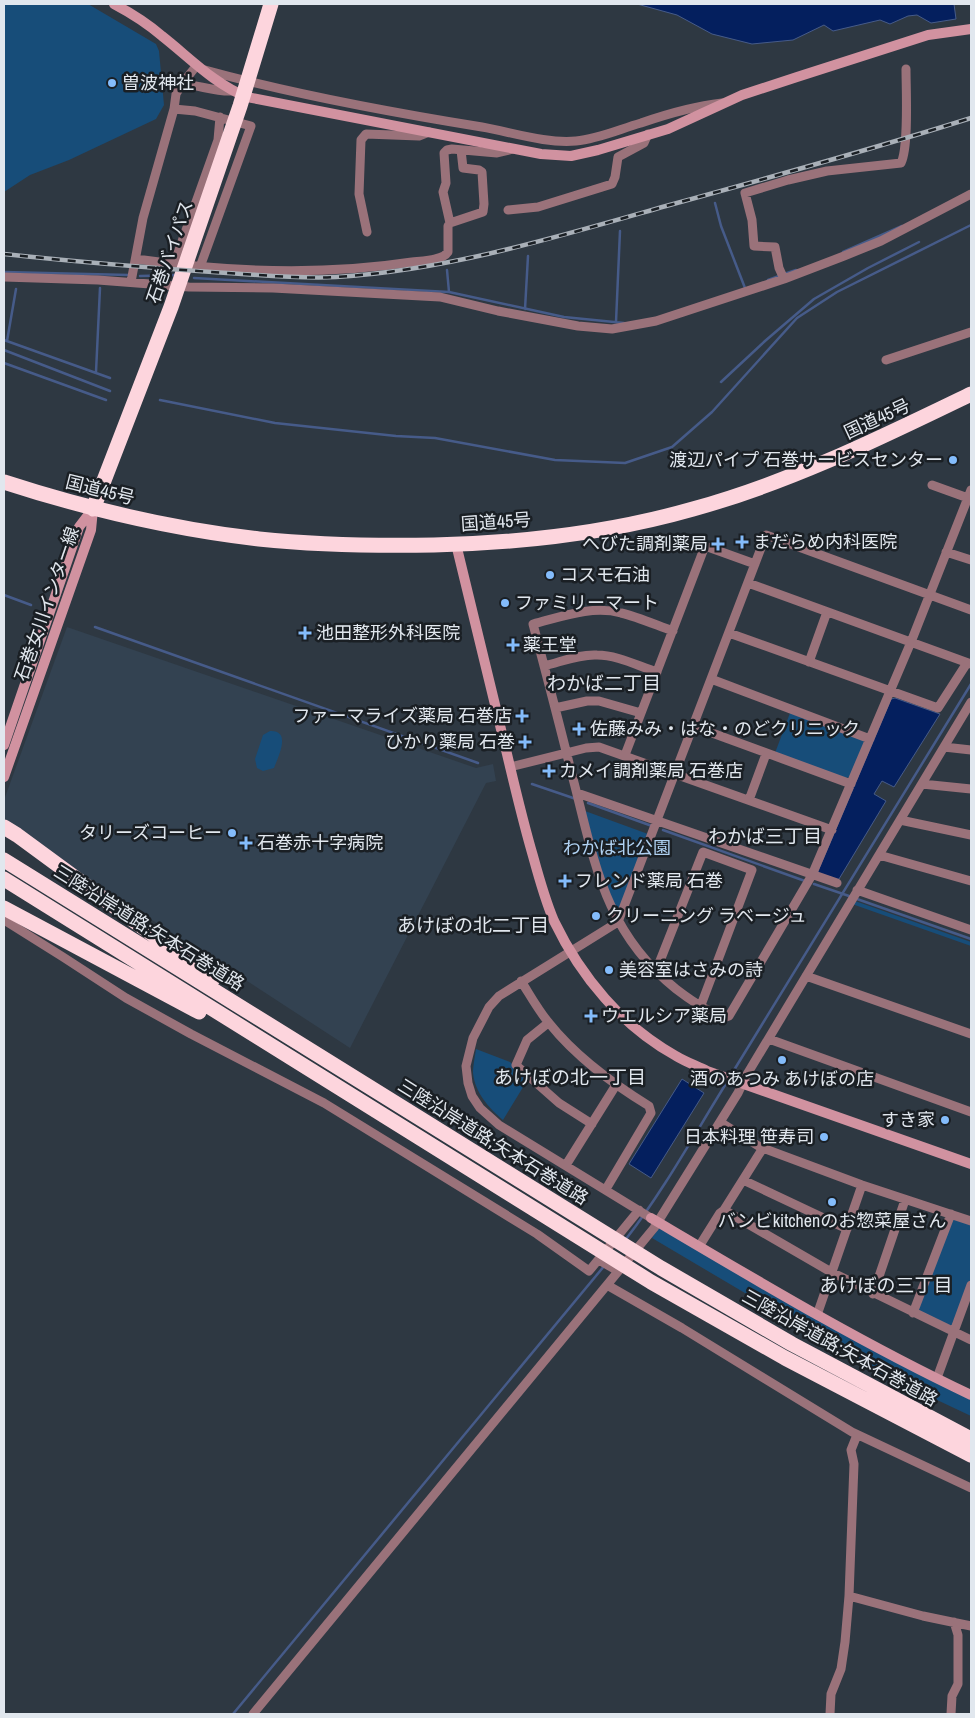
<svg xmlns="http://www.w3.org/2000/svg" width="975" height="1718" font-family="'Archivo Narrow','Noto Sans JP',sans-serif">
<style>
.built{fill:#334251}
.green{fill:#174d79}
.water{fill:#041f5e;stroke:#465b89}
.lines{fill:none;stroke-linecap:round;stroke-linejoin:round}
.stream{stroke:#465b89;stroke-width:2.5}
.street{stroke:#9a727a;stroke-width:9}
.secondary{stroke:#d192a0;stroke-width:10}
.highway{stroke:#fdd5dd;stroke-width:15}
.rail-casing{stroke:#a9b0b8;stroke-width:4.5}
.rail{stroke:#1a1f24;stroke-width:2.5;stroke-dasharray:8;stroke-linecap:butt}
.poi-dot{fill:#84bcfb;stroke:#1a1f24;stroke-width:2}
.labels{text-anchor:middle;stroke-width:5;stroke-linejoin:round;paint-order:stroke}
.poi-label{font-size:18px;fill:#e1e7ee;stroke:#1a1f24;text-anchor:start}
.street-label{font-size:18px;fill:#e1e7ee;stroke:#1a1f24}
.park-label{font-size:18px;fill:#afd1f2;stroke:#1a1f24}
.neighbourhood-label{font-size:19px;fill:#e1e7ee;stroke:#1a1f24}
</style>
<rect width="100%" height="100%" fill="#2e3842"/>
<!-- built -->
<path class="built" d="M67,627L476,768L493,764L496,781L486,783L350,1048L204,953L67,866L5,820L4,800Z"/>
<!-- green -->
<path class="green" d="M4,4H88L156,44L159,51L164,105L156,119L69,160L30,175L4,192Z
M790,713L863,739L864,742L850,777L846,778L775,753Z
M270,731C292,730 278,757 274,768L263,771L257,768L255,759L263,735Z
M585,811L648,834L619,910L616,911L606,889Z
M855,901L971,942V946L852,904Z
M476,1049L510,1062L528,1079L503,1120C489,1108 475,1093 473,1073C473,1066 475,1056 476,1049Z
M951,1214L971,1221V1285L954,1332L913,1313Z
M658,1229H662L971,1399V1416L880,1373L652,1238Z"/>
<!-- water -->
<path class="water" d="M637,4H954L956,19L931,23L917,15L908,16L890,24L880,20L833,31L824,25L793,40L752,44L712,34L677,15Z
M895,698L940,714L894,787L882,781L874,794L886,801L839,879L837,880L819,875L818,871L891,699Z
M682,1079L704,1093L651,1178L629,1164Z"/>
<g class="lines">
<!-- stream -->
<path class="stream" d="M715,203L721,226L745,288
M843,252L902,226
M447,270L449,292
M4,272L129,275
M784,274L796,270
M140,276L176,275
M194,278L449,292L564,317L624,323
M768,280L779,276
M525,309L528,256
M616,322L620,231
M4,340L110,378
M7,341L16,289
M4,350L110,391
M4,363L106,400
M96,372L100,288
M721,382L765,341L814,299L868,268L919,242
M160,400L275,423L396,436L435,438L555,460L625,463L672,447L712,412L797,318L837,292L971,225
M4,595L31,605
M95,627L478,763
M532,784L576,799
M588,803L652,826
M663,830L805,881
M814,884L849,896
M857,899L971,939
M731,1075L971,684
M626,1239C664,1190 694,1135 727,1082
M233,1714L605,1265"/>
<!-- street -->
<path class="street" d="M205,70C296,95 389,112 482,127C511,132 547,144 576,141C598,139 620,129 641,123C667,114 695,106 722,103
M182,84L197,65
M174,109L195,111L251,126L200,267
M508,210L538,207L612,184L615,177L618,157L644,143L648,134
M450,223L443,192L446,183L444,153L447,150L452,149L497,153L513,149
M367,232L359,194L361,140L366,134L419,136L429,132
M136,259C227,272 320,276 412,262C422,261 442,261 448,252V226L450,223L483,212L484,204L482,172L479,170L463,168L461,150
M174,264L218,140L220,117
M4,277L98,280L189,287L273,288L440,297L498,311L578,326L612,329L656,321L784,279L844,256L881,241L971,194
M784,279L779,268L775,247L754,246L752,220L745,193L788,180L827,171L901,163C909,147 906,90 906,69
M131,282L143,218L174,109L176,94L182,84C199,85 215,92 232,91
M886,360L971,332
M932,485L968,498
M946,552L971,560
M748,583L971,664
M673,631C656,625 638,617 621,613C592,605 561,617 533,624C546,673 559,722 571,771C594,857 602,930 676,989C689,999 710,1014 726,1017L729,1016L812,875L911,642L971,490
M729,633L938,708L967,663
M809,662L827,612
M544,666C561,662 579,654 597,655C617,655 638,666 657,672
M711,679L870,739
M555,708L587,701H599L641,713
M693,726L851,784
M944,747L971,750
M625,755L705,546L755,564
M510,767L586,748L599,747L832,830
M922,784L971,789
M577,793L837,883
M749,800L766,754
M900,820L971,835
M879,855L971,881
M857,890L971,930
M4,920L63,957L126,998L191,1034L324,1103L537,1234L589,1271L639,1210
M656,971L703,852L752,870L701,1005
M806,976L971,1034
M521,981C530,995 538,1010 549,1023C576,1057 612,1083 649,1106L651,1113L606,1189
M548,1023L527,1040L516,1065L559,1103L592,1124
M769,1039L971,1112
M720,1122L760,1147L862,1185L971,1221
M763,1148L724,1210L831,1272L971,1340
M566,1165L616,1085
M743,1180L847,1229
M651,1218L499,1125L480,1108L472,1096L468,1083L466,1066L473,1038L489,1007L499,996L618,922L766,535L971,610
M700,1245L720,1213L724,1210
M599,1260L618,1271
M607,1285L682,1328L852,1432L971,1488
M873,1294L905,1200
M913,1313L951,1214
M817,1315L862,1185
M937,1378L971,1285
M849,1596L923,1616L971,1626
M253,1714L654,1228L738,1093L746,1076L971,702
M830,1714L831,1694L841,1669L845,1642L849,1596L854,1464L851,1450L857,1435
M951,1714L952,1696L958,1684V1635L954,1622"/>
<!-- secondary -->
<path class="secondary" d="M114,4C131,13 147,23 162,36C189,57 214,84 247,97L541,154L571,156L598,150L668,129L742,95L797,77L928,35L971,29
M456,544C473,614 490,684 507,754C515,788 523,822 533,856C539,878 545,900 554,921C581,977 622,1026 676,1056C686,1062 697,1066 707,1071L971,1164
M4,745L79,527L92,510
M4,777L91,530L93,509
M651,1218C756,1280 861,1343 971,1395"/>
<!-- highway -->
<path class="highway" d="M4,482C87,509 172,529 259,539C317,545 376,546 434,545C521,543 609,533 693,509C791,482 880,438 971,394
M93,509L171,307L240,106L271,4
M4,827L17,835L213,979
M4,860L661,1268L792,1344L971,1439
M4,879L651,1282L785,1358L971,1455
M4,908L199,1012"/>
<!-- rail casing -->
<g class="rail-casing">
<path id="rail" d="M4,254C78,262 152,268 227,273C263,275 300,279 336,277C449,270 557,237 666,206C768,178 870,150 971,118"/>
</g>
<!-- rail -->
<use href="#rail" class="rail"/>
</g>
<!-- markers -->
<g class="poi-dot">
<circle cx="112" cy="83" r="5"/>
<circle cx="953" cy="460" r="5"/>
<path d="M739.5 534.5h5v5h5v5h-5v5h-5v-5h-5v-5h5z"/>
<path d="M715.5 536.5h5v5h5v5h-5v5h-5v-5h-5v-5h5z"/>
<circle cx="550" cy="575" r="5"/>
<circle cx="505" cy="603" r="5"/>
<path d="M302.5 625.5h5v5h5v5h-5v5h-5v-5h-5v-5h5z"/>
<path d="M510.5 637.5h5v5h5v5h-5v5h-5v-5h-5v-5h5z"/>
<path d="M519.5 708.5h5v5h5v5h-5v5h-5v-5h-5v-5h5z"/>
<path d="M576.5 721.5h5v5h5v5h-5v5h-5v-5h-5v-5h5z"/>
<path d="M522.5 734.5h5v5h5v5h-5v5h-5v-5h-5v-5h5z"/>
<path d="M546.5 763.5h5v5h5v5h-5v5h-5v-5h-5v-5h5z"/>
<circle cx="232" cy="833" r="5"/>
<path d="M243.5 835.5h5v5h5v5h-5v5h-5v-5h-5v-5h5z"/>
<path d="M562.5 873.5h5v5h5v5h-5v5h-5v-5h-5v-5h5z"/>
<circle cx="596" cy="916" r="5"/>
<circle cx="609" cy="970" r="5"/>
<path d="M588.5 1008.5h5v5h5v5h-5v5h-5v-5h-5v-5h5z"/>
<circle cx="782" cy="1060" r="5"/>
<circle cx="945" cy="1120" r="5"/>
<circle cx="824" cy="1137" r="5"/>
<circle cx="832" cy="1202" r="5"/>
</g>
<g class="labels">
<!-- poi labels -->
<g class="poi-label">
<text x="122" y="89">曽波神社</text>
<text x="943" y="466" text-anchor="end">渡辺パイプ 石巻サービスセンター</text>
<text x="753" y="548">まだらめ内科医院</text>
<text x="708" y="550" text-anchor="end">へびた調剤薬局</text>
<text x="560" y="581">コスモ石油</text>
<text x="515" y="609">ファミリーマート</text>
<text x="316" y="639">池田整形外科医院</text>
<text x="523" y="651">薬王堂</text>
<text x="512" y="722" text-anchor="end">ファーマライズ薬局 石巻店</text>
<text x="590" y="735">佐藤みみ・はな・のどクリニック</text>
<text x="515" y="748" text-anchor="end">ひかり薬局 石巻</text>
<text x="559" y="777">カメイ調剤薬局 石巻店</text>
<text x="222" y="839" text-anchor="end">タリーズコーヒー</text>
<text x="257" y="849">石巻赤十字病院</text>
<text x="575" y="887">フレンド薬局 石巻</text>
<text x="606" y="922">クリーニング ラベージュ</text>
<text x="619" y="976">美容室はさみの詩</text>
<text x="601" y="1022">ウエルシア薬局</text>
<text x="782" y="1085" text-anchor="middle">酒のあつみ あけぼの店</text>
<text x="935" y="1126" text-anchor="end">すき家</text>
<text x="814" y="1143" text-anchor="end">日本料理 笹寿司</text>
<text x="832" y="1227" text-anchor="middle">バンビkitchenのお惣菜屋さん</text>
</g>
<!-- street labels -->
<g class="street-label">
<text transform="translate(170 252) rotate(-71)" y="6">石巻バイパス</text>
<text transform="translate(877 419) rotate(-25)" y="6">国道45号</text>
<text transform="translate(100 490) rotate(14)" y="6">国道45号</text>
<text transform="translate(496 522) rotate(-4)" y="6">国道45号</text>
<text transform="translate(47 604) rotate(-71)" y="6">石巻女川インター線</text>
<text transform="translate(149 928) rotate(32)" y="6">三陸沿岸道路;矢本石巻道路</text>
<text transform="translate(493 1142) rotate(32)" y="6">三陸沿岸道路;矢本石巻道路</text>
<text transform="translate(840 1348) rotate(29)" y="6">三陸沿岸道路;矢本石巻道路</text>
</g>
<!-- park labels -->
<g class="park-label">
<text x="617" y="854">わかば北公園</text>
</g>
<!-- neighbourhood labels -->
<g class="neighbourhood-label">
<text x="604" y="690">わかば二丁目</text>
<text x="765" y="843">わかば三丁目</text>
<text x="473" y="932">あけぼの北二丁目</text>
<text x="570" y="1084">あけぼの北一丁目</text>
<text x="886" y="1292">あけぼの三丁目</text>
</g>
</g>
<!-- border -->
<rect width="975" height="1718" fill="none" stroke="#e1e7ee" stroke-width="10"/>
</svg>
